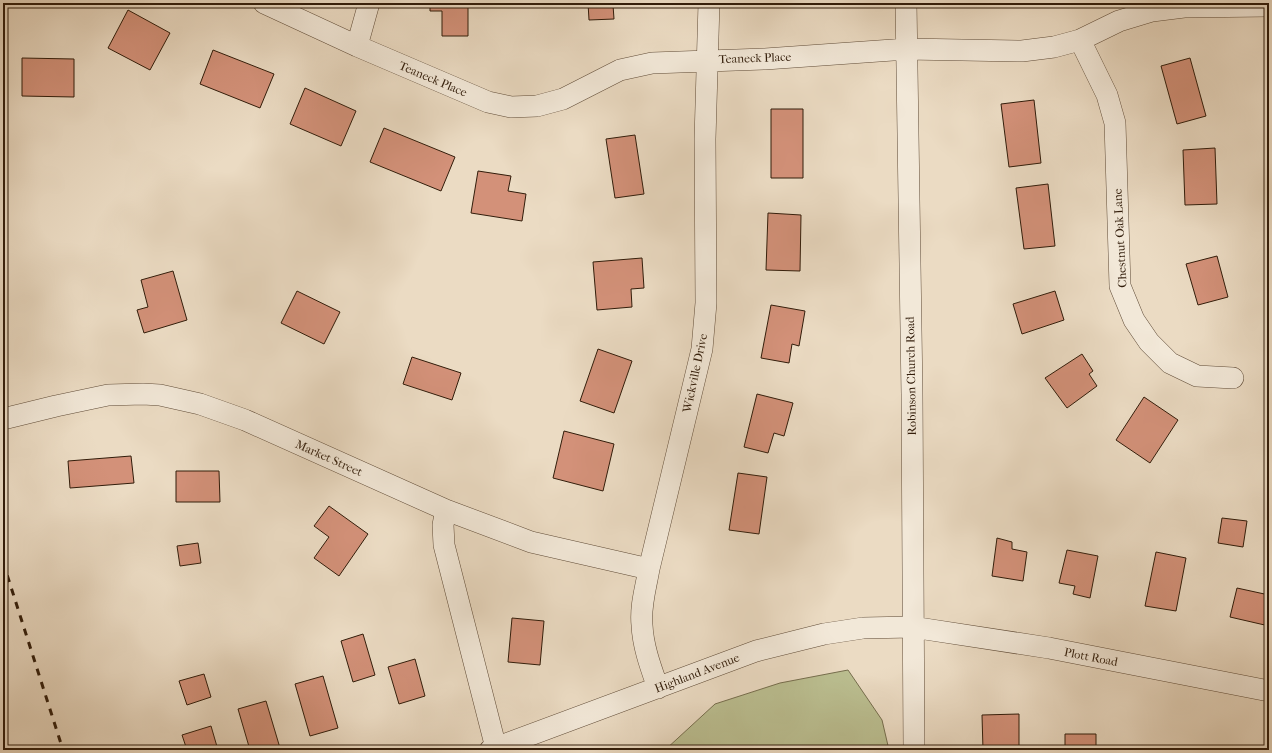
<svg xmlns="http://www.w3.org/2000/svg" width="1272" height="753" font-family="'IM FELL French Canon',serif">
<style>
.green{fill:#bbbf91;stroke:#766e4e}
.building{fill:#d39179;stroke:#311c0a}
.lines{fill:none;stroke-linecap:round;stroke-linejoin:round}
.minor-casing{stroke:#604c38;stroke-width:22}
.minor{stroke:#f2e8d8;stroke-width:21}
.rail{stroke:#311c0a;stroke-width:3;stroke-dasharray:7 7;stroke-linecap:butt}
.labels{text-anchor:middle;stroke-width:4;stroke-linejoin:round;paint-order:stroke}
.street-label{font-size:12px;fill:#311c0a;stroke:#f2e8d8}
</style>
<rect width="100%" height="100%" fill="#ebdbc3"/>
<filter id="stains"><feTurbulence type="fractalNoise" baseFrequency=".005" numOctaves="4"/><feColorMatrix values="0 0 0 0 .2 0 0 0 0 .09 0 0 0 0 .02 0 0 0 .5 -.17"/></filter>
<radialGradient id="worn" r=".72"><stop offset=".6" stop-color="#630" stop-opacity="0"/><stop offset="1" stop-color="#630" stop-opacity=".3"/></radialGradient>
<!-- green -->
<path class="green" d="M848,670L882,720L889,750H665L715,704L780,683Z"/>
<!-- building -->
<path class="building" d="M430,3H468V36H442V11H430Z
M588,3H646V4L613,5L614,19L589,20Z
M128,10L170,33L150,70L108,48Z
M213,50L274,74L260,108L200,84Z
M22,58L74,59V97L22,96Z
M1190,58L1206,116L1177,124L1161,66Z
M305,88L356,111L341,146L290,124Z
M1034,100L1041,163L1009,167L1001,104Z
M771,109H803V178H771Z
M384,128L455,157L441,191L370,162Z
M635,135L644,194L615,198L606,139Z
M1215,148L1217,204L1185,205L1183,150Z
M478,171L511,176L508,191L526,194L522,221L471,213Z
M1048,184L1055,246L1024,249L1016,188Z
M768,213L801,215L800,271L766,270Z
M1217,256L1228,297L1198,305L1186,264Z
M642,258L644,288L631,289L632,307L597,310L593,262Z
M173,271L187,320L144,333L137,310L148,307L141,280Z
M297,291L340,312L324,344L281,323Z
M1055,291L1064,320L1022,334L1013,304Z
M771,305L805,311L799,346L792,344L789,363L761,358Z
M598,349L632,361L614,413L580,401Z
M1082,354L1093,371L1089,374L1097,386L1067,408L1045,378Z
M412,357L461,373L452,400L403,384Z
M757,394L793,403L784,436L774,433L768,453L744,447Z
M1144,397L1178,420L1150,463L1116,440Z
M564,431L614,444L603,491L553,478Z
M131,456L134,483L70,488L68,461Z
M176,471H219L220,502H176Z
M738,473L767,477L759,534L729,530Z
M329,506L368,534L339,576L314,558L329,537L314,526Z
M1222,518L1247,521L1243,547L1218,543Z
M997,538L1012,542V549L1027,552L1023,581L992,576Z
M198,543L201,563L180,566L177,546Z
M1067,550L1098,556L1090,598L1073,594L1075,586L1059,583Z
M1156,552L1186,558L1176,611L1145,606Z
M1237,588L1269,595V626L1230,617Z
M512,618L544,621L540,665L508,662Z
M363,634L375,675L353,682L341,641Z
M415,659L425,696L399,704L388,667Z
M204,674L211,697L187,705L179,681Z
M323,676L338,728L310,736L295,684Z
M266,701L280,748L272,750H250L238,709Z
M1019,714V750H983L982,715Z
M211,726L218,750H187L182,735Z
M1065,734H1096V750H1065Z
M1133,746H1164V750H1133Z"/>
<g class="lines">
<!-- minor casing -->
<g class="minor-casing">
<path id="minor" d="M264,3L357,46L488,102L511,107L537,106L563,99L620,70L652,63L765,59L907,49L1022,51L1054,47L1080,40L1119,21L1152,11L1184,7L1269,6
M906,3L912,394L914,750
M1080,40L1107,95L1115,123L1120,286L1134,320L1149,342L1170,363L1197,376L1233,378
M357,46L369,3
M3,419L56,406L108,395L143,394L160,395L200,404L245,420L446,510L531,542L649,569
M446,510L443,525L444,545L496,748
M658,688C651,668 643,647 642,625C640,606 646,587 649,569L702,349L706,303L705,139L709,3
M490,750L756,651L824,634L863,628L912,627L1049,648L1269,691"/>
</g>
<!-- minor -->
<use href="#minor" class="minor"/>
<!-- rail -->
<path class="rail" d="M3,562L63,750"/>
</g>
<g class="labels">
<!-- street labels -->
<g class="street-label">
<text transform="translate(755 58) rotate(-2)" y="4">Teaneck Place</text>
<text transform="translate(433 79) rotate(23)" y="4">Teaneck Place</text>
<text transform="translate(1120 238) rotate(-93)" y="4">Chestnut Oak Lane</text>
<text transform="translate(695 373) rotate(-78)" y="4">Wickville Drive</text>
<text transform="translate(911 376) rotate(-91)" y="4">Robinson Church Road</text>
<text transform="translate(329 458) rotate(24)" y="4">Market Street</text>
<text transform="translate(1091 657) rotate(11)" y="4">Plott Road</text>
<text transform="translate(697 673) rotate(-21)" y="4">Highland Avenue</text>
</g>
</g>
<!-- margin -->
<rect width="1272" height="753" fill="none" stroke="#ebdbc3" stroke-width="16"/>
<rect x="4" y="4" width="1264" height="745" fill="none" stroke="#311c0a" stroke-width="2"/>
<rect x="8" y="8" width="1256" height="737" fill="none" stroke="#311c0a"/>
<rect width="100%" height="100%" filter="url(#stains)"/>
<rect width="100%" height="100%" fill="url(#worn)"/>
</svg>
